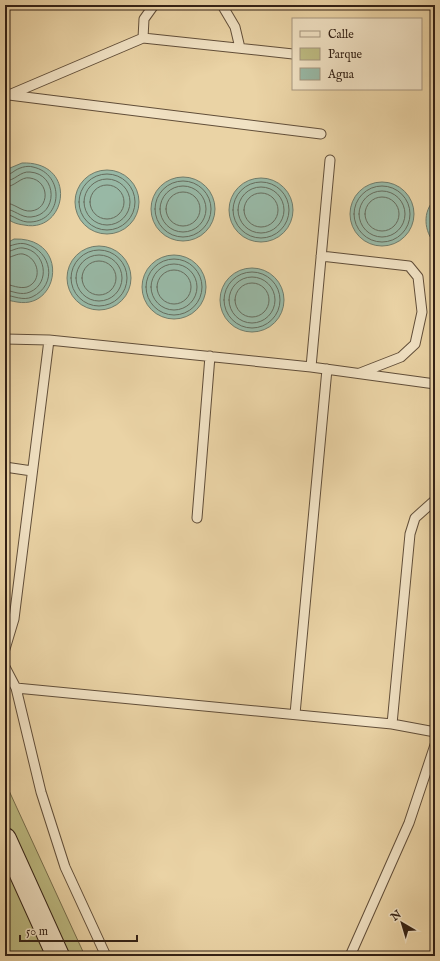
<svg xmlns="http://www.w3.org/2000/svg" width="440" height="961" font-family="'IM FELL English',serif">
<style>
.green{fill:#bdbb82;stroke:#786e4c}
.water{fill:#98b8a5;stroke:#707c6b}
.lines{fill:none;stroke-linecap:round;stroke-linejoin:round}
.shore{stroke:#666c5d;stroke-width:1}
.lane-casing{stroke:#614e39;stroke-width:11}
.secondary-casing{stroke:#332115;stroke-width:24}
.lane{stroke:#f1e2c4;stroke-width:9}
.secondary{stroke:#f1e2c4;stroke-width:22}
</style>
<rect width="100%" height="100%" fill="#ead3a5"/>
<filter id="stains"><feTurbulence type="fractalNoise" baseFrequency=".005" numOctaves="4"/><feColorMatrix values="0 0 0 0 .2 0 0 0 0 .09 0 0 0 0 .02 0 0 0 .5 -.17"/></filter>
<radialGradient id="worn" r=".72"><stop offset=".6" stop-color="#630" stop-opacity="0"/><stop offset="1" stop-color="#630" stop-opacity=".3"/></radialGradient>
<!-- green -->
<path class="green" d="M5,782L85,956H5Z"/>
<!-- water -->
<path class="water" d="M22,163C79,161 67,234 24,225C16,224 10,222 5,216V174L10,168Z
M75 202a32 32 0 1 1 64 0a32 32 0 1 1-64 0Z
M151 209a32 32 0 1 1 64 0a32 32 0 1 1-64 0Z
M229 210a32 32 0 1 1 64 0a32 32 0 1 1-64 0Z
M350 214a32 32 0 1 1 64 0a32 32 0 1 1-64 0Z
M435,199V244C424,231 422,212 435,199Z
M14,239C70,237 60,310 17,302C12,301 9,301 5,298V244Z
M67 278a32 32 0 1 1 64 0a32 32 0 1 1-64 0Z
M142 287a32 32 0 1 1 64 0a32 32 0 1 1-64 0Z
M220 300a32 32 0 1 1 64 0a32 32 0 1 1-64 0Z"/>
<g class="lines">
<!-- shore -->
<path class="shore" d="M79 202a28 28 0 1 1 56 0a28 28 0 1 1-56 0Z
M5,176C9,176 9,174 13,172C18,168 27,165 33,167C65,174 63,220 31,222C20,223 14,215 5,214
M84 202a23 23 0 1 1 46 0a23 23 0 1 1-46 0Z
M5,181C15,181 20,171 30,172C58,174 58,215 31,217C21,218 14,209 5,209
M155 209a28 28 0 1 1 56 0a28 28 0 1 1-56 0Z
M233 210a28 28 0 1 1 56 0a28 28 0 1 1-56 0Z
M90 202a17 17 0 1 1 34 0a17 17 0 1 1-34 0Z
M354 214a28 28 0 1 1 56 0a28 28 0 1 1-56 0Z
M160 209a23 23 0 1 1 46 0a23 23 0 1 1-46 0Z
M5,187C15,187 21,176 30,178C50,181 50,209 31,211C21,212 15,203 5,203
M238 210a23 23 0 1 1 46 0a23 23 0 1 1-46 0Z
M359 214a23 23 0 1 1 46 0a23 23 0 1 1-46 0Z
M166 209a17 17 0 1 1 34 0a17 17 0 1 1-34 0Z
M244 210a17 17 0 1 1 34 0a17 17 0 1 1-34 0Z
M365 214a17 17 0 1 1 34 0a17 17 0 1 1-34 0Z
M5,247C12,246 18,242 26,244C52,251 58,285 32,297C23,301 14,296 5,295
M71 278a28 28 0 1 1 56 0a28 28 0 1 1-56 0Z
M5,252C11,252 17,247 23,248C46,251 51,283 30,292C21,296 13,291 5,290
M76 278a23 23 0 1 1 46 0a23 23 0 1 1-46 0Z
M5,258C11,258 17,253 23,254C39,258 43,281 27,287C19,289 12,285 5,284
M146 287a28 28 0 1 1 56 0a28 28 0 1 1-56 0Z
M82 278a17 17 0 1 1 34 0a17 17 0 1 1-34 0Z
M151 287a23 23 0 1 1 46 0a23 23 0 1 1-46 0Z
M157 287a17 17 0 1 1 34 0a17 17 0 1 1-34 0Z
M224 300a28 28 0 1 1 56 0a28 28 0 1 1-56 0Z
M229 300a23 23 0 1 1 46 0a23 23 0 1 1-46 0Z
M235 300a17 17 0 1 1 34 0a17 17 0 1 1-34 0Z"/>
<!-- lane casing -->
<g class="lane-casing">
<path id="lane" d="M222,5L235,27L240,48
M143,38L144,19L154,5
M9,95L321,134
M9,95L143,38L293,54
M321,256L409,266L418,277L422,312L415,344L401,357L360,373
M5,339L49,340L14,619L5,649
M49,340L311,367L435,384
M311,367L330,160
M5,467L32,471
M197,518L210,356
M5,667L16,688L41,792L65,867L106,956
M16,688L392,724L435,732
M295,714L327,369
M392,724L410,534L415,518L435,500
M350,956L409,823L435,745"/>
</g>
<!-- secondary casing -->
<g class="secondary-casing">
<path id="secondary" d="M5,839L58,956"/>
</g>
<!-- lane -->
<use href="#lane" class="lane"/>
<!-- secondary -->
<use href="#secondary" class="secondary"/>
</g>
<!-- margin -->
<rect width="440" height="961" fill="none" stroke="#ead3a5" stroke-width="20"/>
<rect x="6" y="6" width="428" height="949" fill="none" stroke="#332115" stroke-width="2"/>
<rect x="10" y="10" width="420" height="941" fill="none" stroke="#332115"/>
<!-- legend -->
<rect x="292" y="18" width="130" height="72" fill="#f1e2c4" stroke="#a5957e"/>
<rect x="300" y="31" width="20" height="6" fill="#f1e2c4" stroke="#a5957e"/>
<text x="328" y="38" font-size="12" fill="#332115">Calle</text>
<rect x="300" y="48" width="20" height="12" fill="#bdbb82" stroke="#a5957e"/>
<text x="328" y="58" font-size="12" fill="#332115">Parque</text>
<rect x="300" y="68" width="20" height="12" fill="#98b8a5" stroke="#a5957e"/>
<text x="328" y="78" font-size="12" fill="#332115">Agua</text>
<!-- north arrow -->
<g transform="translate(402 923) rotate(322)" stroke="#f1e2c4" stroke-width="3" paint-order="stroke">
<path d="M0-3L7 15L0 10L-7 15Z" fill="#332115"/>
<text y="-6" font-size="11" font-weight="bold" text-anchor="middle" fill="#332115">N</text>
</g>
<!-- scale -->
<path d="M20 935v6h117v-6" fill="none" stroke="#332115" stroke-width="2"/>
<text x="26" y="935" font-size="12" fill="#332115" stroke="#f1e2c4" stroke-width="3" paint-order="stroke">50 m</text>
<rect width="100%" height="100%" filter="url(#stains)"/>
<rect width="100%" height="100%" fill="url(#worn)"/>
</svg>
